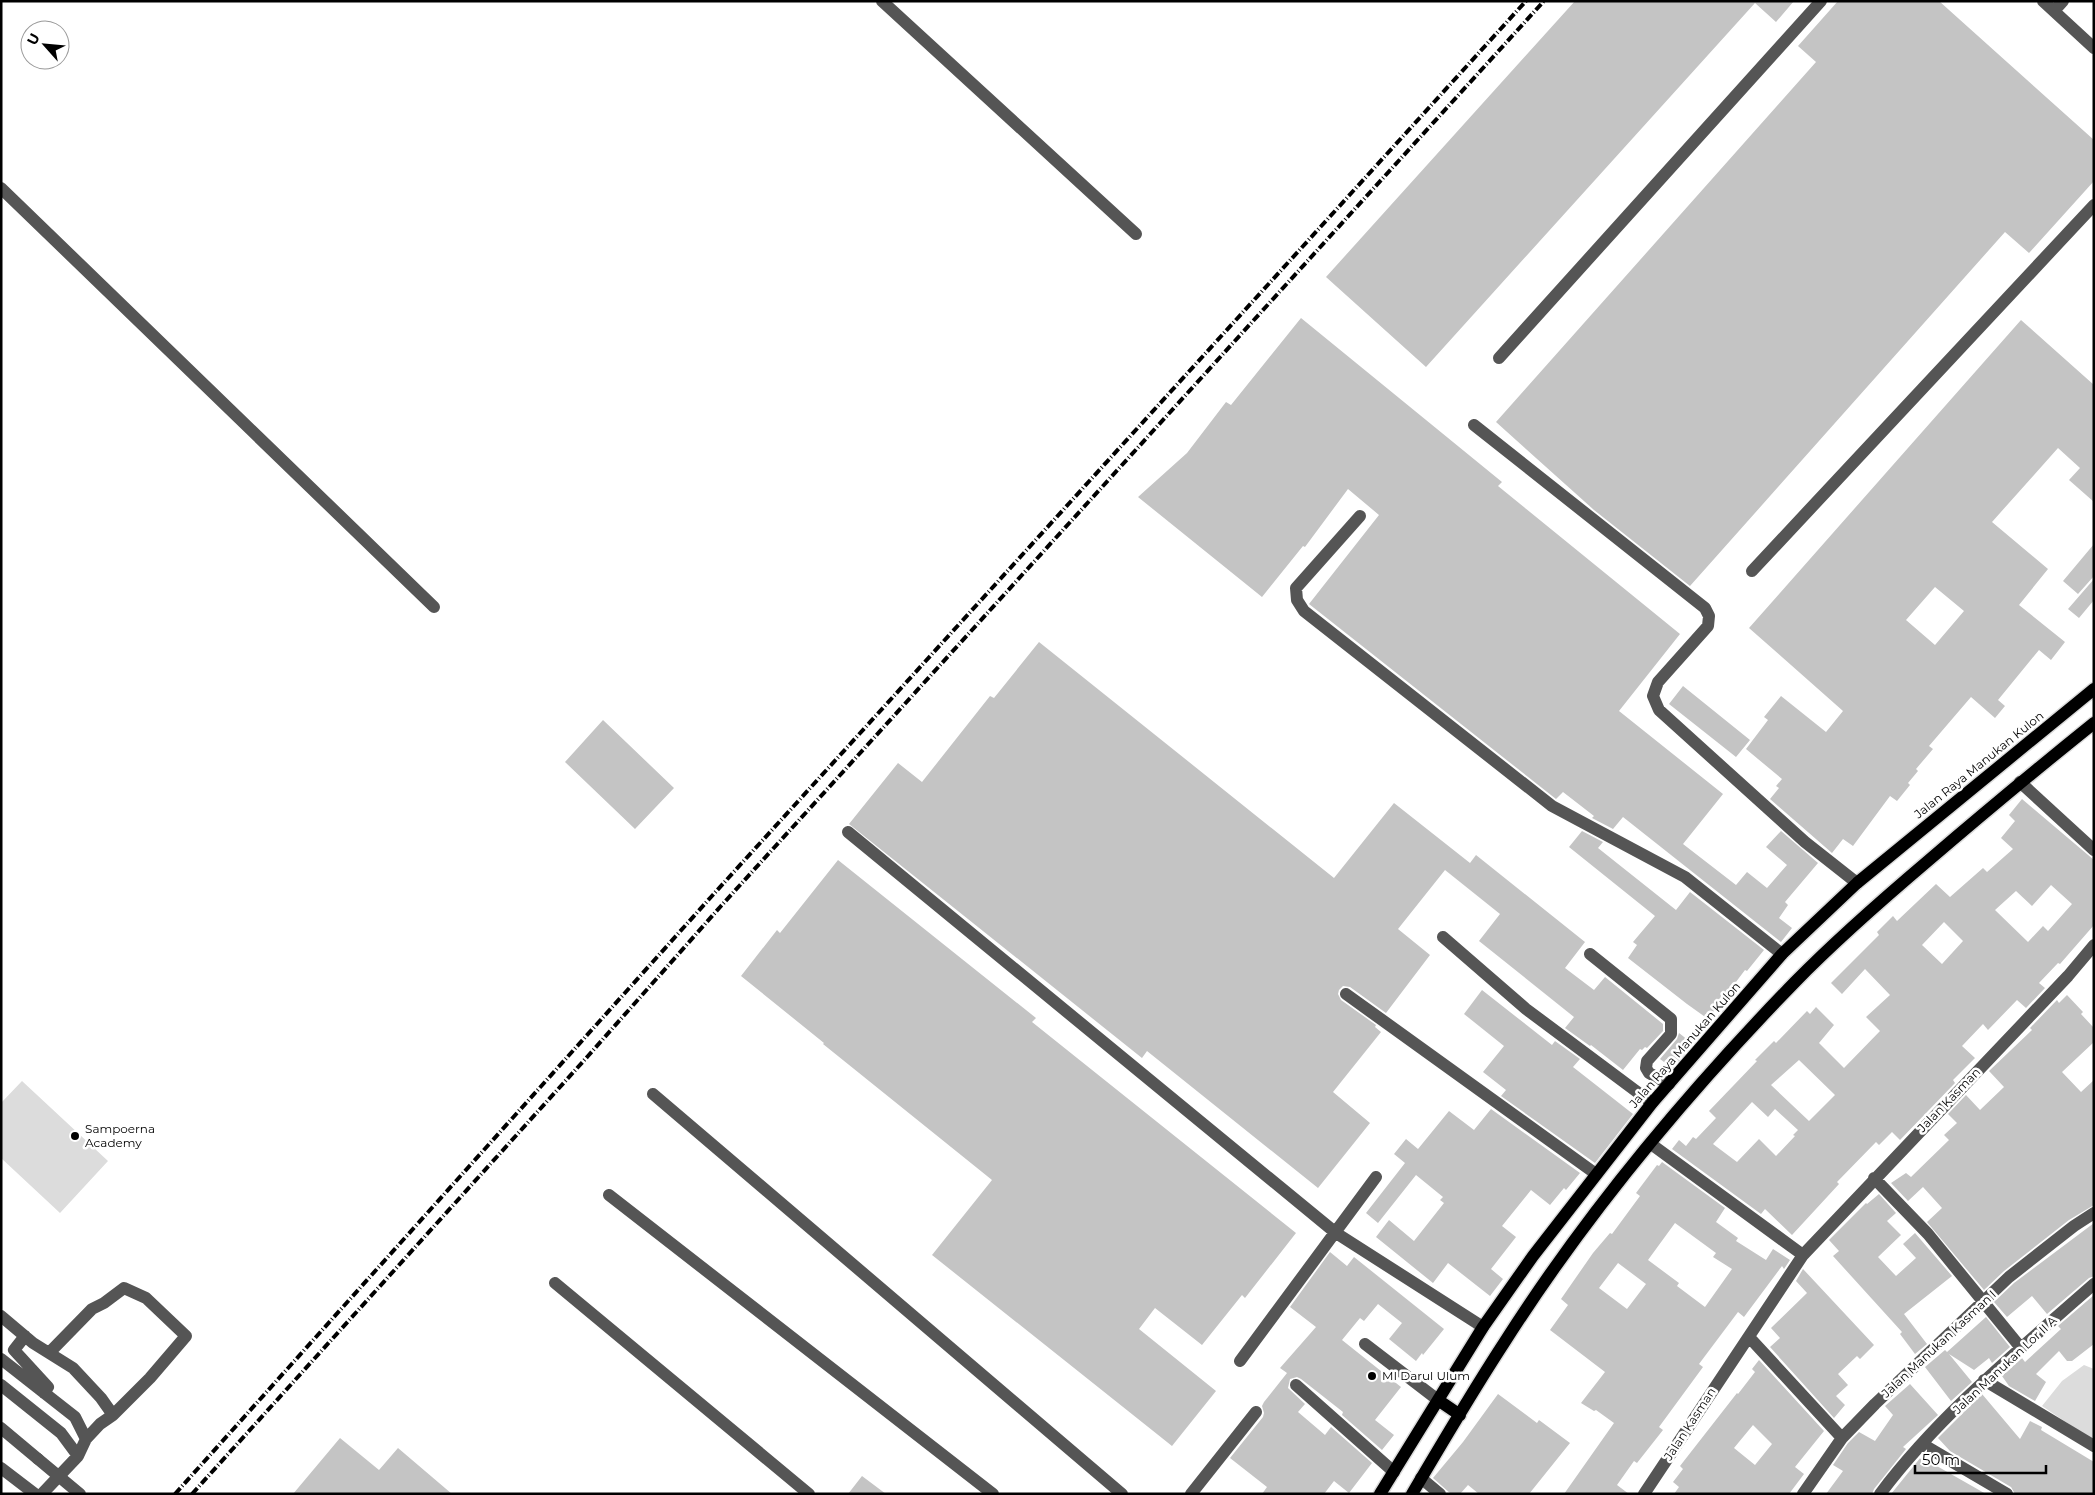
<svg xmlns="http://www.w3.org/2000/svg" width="2095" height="1495" font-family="Montserrat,sans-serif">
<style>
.green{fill:#dcdcdc}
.building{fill:#c4c4c4;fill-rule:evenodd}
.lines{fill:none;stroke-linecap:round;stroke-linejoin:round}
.major-casing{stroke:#dbdbdb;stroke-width:15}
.minor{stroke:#555;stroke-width:12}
.major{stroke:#000;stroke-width:12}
.rail{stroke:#000;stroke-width:4;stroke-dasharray:8 2.5 1 2.5;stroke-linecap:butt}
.minor-bridge{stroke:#555;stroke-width:12}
.poi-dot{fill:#000;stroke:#fff;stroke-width:2}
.labels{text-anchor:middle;stroke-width:5;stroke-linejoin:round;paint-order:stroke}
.street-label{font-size:12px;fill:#000;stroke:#fff}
.poi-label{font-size:12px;fill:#000;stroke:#fff;text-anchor:start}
</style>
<rect width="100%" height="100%" fill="#fff"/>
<!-- green -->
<path class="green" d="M22,1081L108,1161L60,1213L1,1158V1103Z
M2084,1365L2094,1369V1441L2042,1406L2062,1381Z"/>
<!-- building -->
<path class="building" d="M1575,1H1794L1776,22L1755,3L1426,367L1326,277Z
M1838,1H1939L2094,140V181L2029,253L2005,232L1690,586L1594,510L1496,422L1816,62L1798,46Z
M1301,318L1502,482L1498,486L1680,634L1619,711L1723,794L1683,844L1736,885L1747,872L1767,888L1787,865L1766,847L1781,831L1818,863L1785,902L1788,905L1779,918L1792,928L1781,942L1623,817L1613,829L1592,818L1594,816L1563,792L1556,799L1309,604L1379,515L1348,489L1305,547L1303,546L1262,597L1138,497L1187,453L1226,402L1231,405Z
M2021,320L2094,385V502L2069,480L2080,468L2058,448L1992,522L2048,569L2019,605L2065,642L2051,660L2039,650L1998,700L2005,706L1995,718L1971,697L1929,746L1933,749L1916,769L1918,771L1908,783L1910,785L1897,801L1890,796L1853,846L1843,839L1832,853L1770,799L1779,788L1776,786L1782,779L1746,749L1768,720L1764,717L1781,696L1826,732L1843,711L1749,628ZM1935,587L1964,611L1935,645L1906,620Z
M2094,544V576L2078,594L2063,581Z
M2094,579V600L2079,618L2068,609Z
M1039,642L1334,878L1394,803L1470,863L1476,855L1585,942L1565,968L1594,990L1605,977L1663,1024V1031L1647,1048L1645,1047L1642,1050L1640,1049L1623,1070L1591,1045L1590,1046L1565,1028L1574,1017L1479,941L1500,914L1445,870L1398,929L1430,955L1386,1013L1350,987L1343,986L1339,990L1338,994L1341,1000L1376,1025L1375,1027L1381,1032L1333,1092L1370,1123L1318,1188L1147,1051L1142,1058L849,824L898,763L922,782L990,696L994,698Z
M1683,686L1750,740L1736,757L1669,704Z
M603,720L674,788L635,829L565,762Z
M2022,799L2094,860V925L2060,964L2058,963L2039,983L2045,988L2026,1008L2017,1000L1988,1030L1983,1024L1962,1046L1975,1058L1953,1080L1955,1083L1900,1140L1892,1132L1879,1145L1876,1142L1837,1182L1839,1184L1792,1235L1765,1209L1761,1214L1672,1149L1679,1140L1686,1146L1693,1137L1696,1139L1716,1118L1709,1111L1757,1061L1755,1060L1774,1041L1776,1043L1807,1011L1810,1014L1816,1007L1834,1025L1819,1043L1844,1068L1880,1031L1866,1017L1890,995L1865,969L1842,994L1831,983L1879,935L1877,932L1893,916L1897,921L1936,884L1950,897L1983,868L1987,872L2013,849L2001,838L2015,821L2009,815ZM2051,885L2072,904L2048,931L2043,926L2028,942L1995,910L2016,891L2032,906ZM1944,922L1963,941L1942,964L1922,945ZM1799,1060L1835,1095L1809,1121L1771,1085ZM1752,1102L1768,1117L1775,1109L1798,1130L1793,1135L1795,1136L1776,1156L1759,1139L1737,1162L1713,1144Z
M1582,831L1603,842L1598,848L1676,910L1690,892L1764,950L1747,971L1745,970L1708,1019L1687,1004L1628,958L1637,945L1633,942L1655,916L1569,847Z
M838,860L1036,1018L1032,1022L1296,1233L1245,1298L1242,1295L1202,1345L1155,1308L1139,1329L1216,1391L1172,1446L932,1255L992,1180L823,1044L824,1043L741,976L777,930L780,933Z
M1482,990L1552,1045L1555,1041L1580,1059L1573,1067L1633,1114L1595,1163L1501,1096L1506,1090L1483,1072L1504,1046L1464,1014Z
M2067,995L2083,1012L2081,1014L2094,1028V1042L2062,1072L2081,1092L2094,1080V1205L2069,1220L2004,1271L1984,1290L1927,1222L1942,1208L1923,1187L1908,1201L1891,1183L1906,1173L1911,1177L1949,1140L1944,1135L1957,1123L1948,1114L1966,1095L1980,1110L2004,1087L1989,1071L2032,1030L2030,1028L2057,1000L2059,1003Z
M1679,1033L1693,1044L1672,1068L1660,1059L1677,1039Z
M1491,1109L1580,1173L1566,1190L1564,1188L1550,1205L1531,1190L1502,1226L1516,1237L1491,1269L1503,1279L1490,1296L1448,1263L1433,1283L1376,1237L1389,1220L1414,1241L1444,1203L1440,1200L1443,1197L1416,1175L1378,1223L1366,1213L1405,1163L1394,1154L1406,1139L1418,1149L1449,1111L1474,1130Z
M1662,1162L1725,1208L1716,1222L1738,1238L1736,1241L1766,1260L1773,1249L1790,1260L1784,1269L1782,1266L1744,1317L1738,1312L1699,1364L1703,1367L1659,1427L1663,1430L1637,1463L1634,1461L1617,1485L1629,1494H1564L1614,1423L1596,1410L1594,1411L1581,1403L1605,1372L1550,1330L1568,1305L1561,1299L1593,1253L1610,1233L1612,1234L1640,1196L1636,1193L1657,1165L1659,1166ZM1675,1223L1716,1253L1713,1257L1732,1269L1705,1307L1677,1286L1679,1283L1648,1260ZM1618,1263L1646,1284L1627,1309L1599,1288Z
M1879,1194L1896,1213L1887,1221L1901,1235L1878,1257L1896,1276L1916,1258L1903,1244L1915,1233L1952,1276L1904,1314L1927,1344L1915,1354L1900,1334L1902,1332L1833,1256L1839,1251L1829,1240L1866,1203L1867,1204Z
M2094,1223V1276L2089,1278L2047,1314L2032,1296L2007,1317L1994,1302L2014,1283Z
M1330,1252L1347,1266L1354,1257L1444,1329L1423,1355L1422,1353L1416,1361L1389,1339L1402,1323L1378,1304L1364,1321L1360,1318L1342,1340L1401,1387L1375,1420L1394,1435L1382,1450L1342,1415L1343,1412L1301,1379L1297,1377L1290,1379L1288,1388L1305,1404L1298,1412L1325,1435L1331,1427L1372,1463L1349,1493L1334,1481L1324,1494H1262L1267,1487L1230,1458L1263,1417L1264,1413L1262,1406L1264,1402L1287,1373L1280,1368L1316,1327L1290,1307Z
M1803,1269L1874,1345L1860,1359L1857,1356L1838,1374L1848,1385L1836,1396L1845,1405L1834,1418L1770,1347L1780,1338L1771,1328L1807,1293L1796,1281Z
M2094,1295V1344L2072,1361H2067L2059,1351L2036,1374L2046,1382L2035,1401L2009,1386L2002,1376L2022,1358L2025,1362L2061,1329L2058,1326Z
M1986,1317L2010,1347L1992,1363L1989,1358L1974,1370L1949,1354L1972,1382L1951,1401L1925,1367L1945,1350L1947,1352Z
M1759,1360L1824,1431L1795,1467L1804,1474L1789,1494H1674L1679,1487L1673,1482L1683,1469L1680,1466L1737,1393L1738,1394L1755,1372L1752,1369ZM1753,1425L1772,1444L1755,1465L1734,1448Z
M1910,1384L1938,1415L1903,1447L1906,1449L1874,1489L1872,1494H1826L1843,1471L1833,1465L1848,1443L1859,1432L1875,1441L1893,1415L1885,1406Z
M1498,1394L1537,1423L1539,1420L1570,1443L1529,1494H1479L1468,1485L1460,1494H1451L1433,1478L1463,1442Z
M1982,1394L2020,1439L2030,1421L2042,1427L2041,1430L2094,1462V1494H2015L2011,1487L1950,1451L1938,1438Z
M340,1438L379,1470L398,1448L452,1494H293Z
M1921,1457L1986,1494H1891Z
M862,1476L886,1494H848Z"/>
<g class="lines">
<!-- major casing -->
<g class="major-casing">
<path id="major" d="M1438,1400L1460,1415
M1380,1494L1483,1327L1533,1256L1652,1103L1782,954L1857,883L2094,689
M1412,1494C1442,1443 1472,1392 1504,1343C1586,1214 1688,1092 1795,982C1837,939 1883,899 1929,860C1984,813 2038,768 2094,723"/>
</g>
<!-- minor -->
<path class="minor" d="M882,1L1136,234
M2043,1L2094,48
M2054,11L2063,1
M1,188L434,607
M1499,358L1821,1
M1474,425L1705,608L1709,616L1708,626L1658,682L1653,696L1659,710L1805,842L1857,883
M1360,516L1296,588L1297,600L1304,611L1552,806L1685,877L1782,954
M1752,571L2094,205
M2020,782L2094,850
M848,832L1336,1233L1483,1327
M1443,937L1526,1009L1652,1103
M1590,954L1671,1019V1034L1647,1061L1646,1068L1649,1073L1669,1084
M1346,994L1596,1174
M653,1094L1122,1494
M1651,1144L1803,1255
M1874,1178L1928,1234L2021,1348
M609,1195L993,1494
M555,1283L809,1494
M1,1316L33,1343L73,1368L101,1398L113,1415L100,1424L86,1439
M25,1336L14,1350L48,1387L44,1393
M1749,1337L1842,1438
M1365,1344L1438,1400
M49,1353L92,1309L104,1303L124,1288L146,1298L186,1336L150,1378L113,1415
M1,1359L75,1417L86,1439L78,1456L42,1494
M1240,1361L1376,1177
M1984,1380L2094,1446
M1,1385L61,1433L78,1456
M1296,1385L1394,1472
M1,1428L38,1459
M1922,1444L2007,1494
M1,1468L35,1494
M1421,1478L1440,1494
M1191,1494L1256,1412
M1644,1494L1803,1255L2068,976L2094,945
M1803,1494L1842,1438L1875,1404L2009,1277L2074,1226L2094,1213
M1880,1494C1940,1414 2019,1350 2094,1284"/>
<!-- major -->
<use href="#major" class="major"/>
<!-- rail -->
<path class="rail" d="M175,1494L711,897L1526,1
M192,1494L588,1056L721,906L1544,1"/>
<!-- minor-bridge -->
<path class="minor-bridge" d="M38,1459L80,1494"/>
</g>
<!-- markers -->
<g class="poi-dot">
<circle cx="75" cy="1136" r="5"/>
<circle cx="1372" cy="1376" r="5"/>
</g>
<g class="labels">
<!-- street labels -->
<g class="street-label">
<text transform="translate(1979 765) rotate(-39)" y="4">Jalan Raya Manukan Kulon</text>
<text transform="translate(1685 1045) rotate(-49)" y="4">Jalan Raya Manukan Kulon</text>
<text transform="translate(1949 1100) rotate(-46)" y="4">Jalan Kasman</text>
<text transform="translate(1939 1344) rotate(-43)" y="4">Jalan Manukan Kasman I</text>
<text transform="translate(2005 1365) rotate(-43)" y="4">Jalan Manukan Lor II A</text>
<text transform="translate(1690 1424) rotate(-57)" y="4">Jalan Kasman</text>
</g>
<!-- poi labels -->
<g class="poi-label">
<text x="85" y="1133">Sampoerna<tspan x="85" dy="14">Academy</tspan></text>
<text x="1382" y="1380">MI Darul Ulum</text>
</g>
</g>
<!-- border -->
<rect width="2095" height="1495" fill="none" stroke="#000000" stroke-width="5"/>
<!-- north arrow -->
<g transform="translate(45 45) rotate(297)"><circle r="24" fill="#ffffff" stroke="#999999"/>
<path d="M0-4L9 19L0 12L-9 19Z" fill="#000000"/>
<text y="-8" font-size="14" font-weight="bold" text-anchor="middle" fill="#000000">U</text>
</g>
<!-- scale -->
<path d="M1915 1465v8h131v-8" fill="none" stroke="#000000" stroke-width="2.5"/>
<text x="1922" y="1465" font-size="15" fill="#000000" stroke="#ffffff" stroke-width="4" paint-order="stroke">50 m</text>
</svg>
